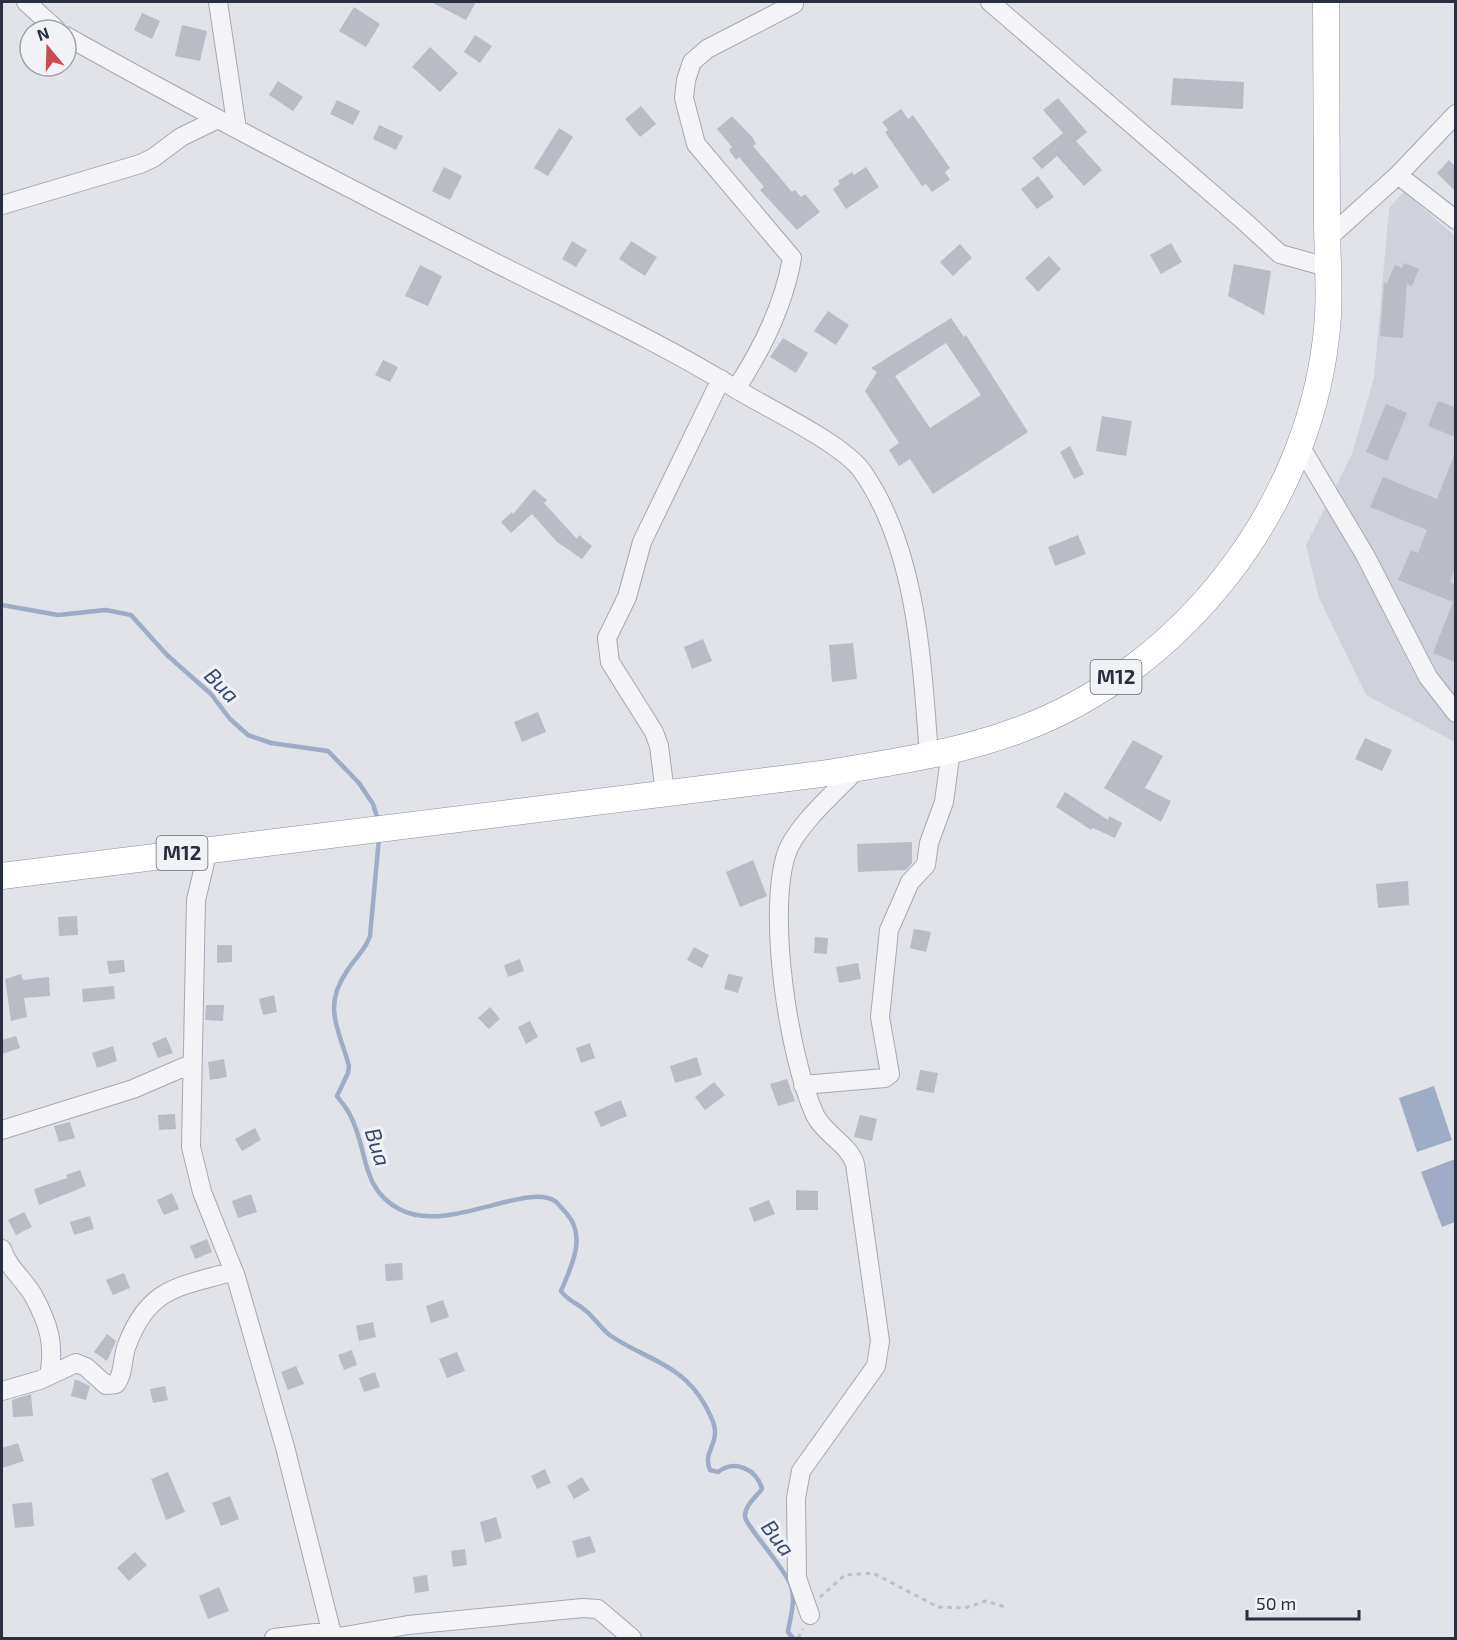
<svg xmlns="http://www.w3.org/2000/svg" width="1457" height="1640" font-family="'Exo 2',sans-serif">
<style>
.built{fill:#cfd2db}
.water{fill:#9eacc6}
.lines{fill:none;stroke-linecap:round;stroke-linejoin:round}
.stream{stroke:#9eacc6;stroke-width:4.5}
.building{fill:#b9bcc5;fill-rule:evenodd}
.minor-casing{stroke:#a6a9b3;stroke-width:20}
.highway-casing{stroke:#898f9e;stroke-width:27}
.path{stroke:#bfc1c7;stroke-width:3;stroke-dasharray:4.5 4.5;stroke-linecap:butt}
.minor{stroke:#f4f4f7;stroke-width:18}
.highway{stroke:#fff;stroke-width:26}
.labels{text-anchor:middle;stroke-width:6;stroke-linejoin:round;paint-order:stroke}
.shield{fill:#f1f2f6;stroke:#666a76;stroke-width:1.5}
.shield-label{font-size:20px;font-weight:bold;fill:#2a2f3f}
.water-label{font-size:22px;font-style:italic;fill:#374971;stroke:#f1f2f6}
</style>
<rect width="100%" height="100%" fill="#e1e3e9"/>
<!-- built -->
<path class="built" d="M1404,192L1455,236V742L1366,695L1319,598L1306,545L1352,454L1374,378L1389,208Z"/>
<!-- water -->
<path class="water" d="M1434,1086L1452,1140L1417,1152L1399,1098Z
M1455,1159V1222L1442,1227L1421,1172Z"/>
<g class="lines">
<!-- stream -->
<path class="stream" d="M2,605L58,615L106,610L131,615L167,655L211,694L230,719L248,735L271,743L328,751L359,783L373,804L378,820
M379,838L370,936C365,951 355,958 347,971C322,1007 339,1029 349,1066L348,1073L337,1096C341,1102 347,1108 350,1115C369,1150 359,1187 399,1209C446,1235 525,1182 555,1201C559,1204 563,1210 567,1214C587,1237 571,1267 561,1291C569,1302 576,1302 585,1310C595,1318 601,1329 611,1336C647,1360 682,1364 705,1405C709,1413 715,1422 715,1431C716,1446 703,1454 710,1470L718,1472C734,1459 757,1469 762,1489C756,1497 745,1505 745,1516C744,1524 786,1569 791,1586C796,1600 790,1618 788,1632L793,1638"/>
</g>
<!-- building -->
<path class="building" d="M431,2H476L466,20Z
M354,7L380,24L366,47L339,31Z
M142,13L160,21L152,39L134,30Z
M182,25L207,31L200,61L175,56Z
M475,35L492,46L480,63L464,52Z
M430,47L458,73L440,92L412,67Z
M1173,78L1244,82L1243,109L1171,105Z
M278,81L303,97L293,111L269,95Z
M1058,98L1087,132L1076,141L1102,170L1084,186L1057,156L1042,169L1032,158L1063,133L1043,110Z
M337,100L360,111L353,125L330,114Z
M641,106L656,124L640,137L625,119Z
M901,109L908,119L913,115L950,168L945,172L950,180L932,192L926,184L922,186L885,132L888,130L882,122Z
M732,116L753,138L756,144L753,146L792,192L795,190L801,197L805,194L820,212L797,230L760,190L764,187L739,157L736,160L729,150L732,147L717,129Z
M379,125L403,136L396,150L373,139Z
M559,128L573,137L548,176L534,168Z
M1449,160L1455,166V191L1437,173Z
M444,167L462,176L450,200L432,191Z
M866,167L879,187L846,209L833,189L840,184L838,181L852,172L854,175Z
M1038,176L1054,197L1037,209L1021,189Z
M572,241L587,250L576,267L562,259Z
M631,241L657,257L645,276L619,259Z
M1171,243L1182,262L1161,274L1150,255Z
M960,244L972,258L953,276L940,262Z
M1049,256L1061,269L1038,292L1025,278Z
M1404,263L1419,269L1412,286L1407,284L1403,338L1380,336L1384,283H1387L1395,265L1402,268Z
M1234,264L1271,271L1264,315L1228,296Z
M420,265L442,276L428,306L405,296Z
M828,311L849,325L836,345L814,331Z
M951,318L964,337L966,335L1028,432L933,494L910,459L899,466L889,450L899,443L865,391L877,372L871,368ZM946,343L981,395L930,428L895,376Z
M783,338L808,353L796,373L770,357Z
M383,360L398,367L390,382L375,375Z
M1438,401L1455,407V437L1428,426Z
M1386,404L1407,413L1387,461L1366,452Z
M1102,416L1132,421L1126,456L1096,451Z
M1070,446L1084,474L1074,479L1060,452Z
M1455,453V569L1450,582L1455,585V662L1433,653L1453,602L1398,580L1411,550L1418,553L1427,530L1370,507L1383,477L1437,499Z
M534,489L547,500L544,503L577,539L579,535L592,546L582,559L557,542L532,514L511,533L501,522L512,512L513,514Z
M1078,535L1086,554L1055,566L1048,547Z
M703,639L712,661L692,669L684,647Z
M853,643L857,679L832,682L829,645Z
M538,712L546,732L522,742L514,722Z
M1365,738L1392,750L1382,771L1355,759Z
M1133,740L1163,756L1145,788L1171,801L1161,822L1104,788Z
M1065,792L1108,820L1109,816L1122,823L1115,838L1093,828L1091,830L1056,807Z
M912,842V863L906,870L858,872L857,844Z
M753,860L767,896L740,907L726,872Z
M1408,881L1409,905L1378,908L1376,884Z
M77,916L78,935L59,936L58,917Z
M914,929L931,932L926,952L910,948Z
M815,937L828,938L827,954L814,953Z
M217,945H232V962L217,963Z
M694,947L709,955L702,968L687,960Z
M520,959L524,971L508,977L504,965Z
M124,960L125,972L109,974L107,961Z
M858,963L861,979L839,983L836,967Z
M21,974L23,980L49,977L50,996L24,998L27,1017L11,1021L5,979Z
M728,974L743,977L738,993L724,989Z
M114,986L115,999L83,1002L82,989Z
M274,995L277,1012L263,1015L259,999Z
M206,1005H224L223,1021L205,1020Z
M490,1007L500,1019L489,1029L478,1018Z
M530,1021L538,1037L526,1044L518,1027Z
M16,1036L20,1048L2,1054V1040Z
M166,1037L173,1053L158,1058L152,1043Z
M590,1043L595,1058L581,1063L576,1048Z
M113,1046L117,1061L97,1068L92,1053Z
M697,1057L702,1075L675,1083L670,1066Z
M224,1059L227,1077L210,1080L208,1062Z
M920,1070L938,1073L934,1093L916,1090Z
M787,1079L795,1101L778,1106L770,1084Z
M714,1082L725,1095L705,1110L695,1097Z
M621,1100L627,1116L601,1127L594,1112Z
M175,1114L176,1129L159,1130L158,1115Z
M860,1115L877,1119L872,1141L854,1137Z
M70,1122L75,1138L59,1142L54,1126Z
M255,1128L261,1140L242,1151L235,1139Z
M80,1170L86,1186L39,1205L34,1189L67,1178L66,1175Z
M796,1190L818,1191V1210H796Z
M172,1193L179,1209L164,1215L157,1200Z
M251,1194L257,1212L238,1218L232,1201Z
M769,1200L775,1214L754,1222L749,1208Z
M24,1212L32,1227L16,1235L8,1220Z
M90,1216L94,1229L74,1235L70,1222Z
M207,1239L212,1252L195,1259L190,1246Z
M402,1263L403,1280L386,1281L385,1264Z
M124,1273L130,1288L113,1295L106,1280Z
M443,1300L449,1317L431,1323L426,1306Z
M373,1322L376,1337L359,1341L356,1326Z
M107,1334L116,1341L107,1361L94,1352Z
M352,1350L357,1365L344,1370L338,1355Z
M457,1352L465,1371L447,1378L439,1359Z
M296,1366L304,1384L288,1390L281,1372Z
M375,1372L380,1387L364,1392L359,1378Z
M75,1379L90,1386L86,1400L71,1396Z
M165,1386L168,1400L153,1403L150,1389Z
M31,1394L33,1416L13,1417L12,1400Z
M18,1443L24,1461L2,1468V1448Z
M545,1469L551,1483L537,1489L531,1476Z
M168,1472L185,1512L166,1520L151,1479Z
M582,1477L590,1490L574,1499L567,1486Z
M230,1496L239,1519L221,1526L212,1503Z
M32,1502L34,1526L15,1528L12,1504Z
M496,1517L502,1538L485,1543L480,1522Z
M590,1536L596,1552L577,1558L572,1541Z
M465,1549L467,1565L453,1567L451,1551Z
M135,1552L147,1565L129,1581L117,1568Z
M427,1575L429,1591L415,1593L413,1577Z
M219,1587L229,1611L208,1619L199,1596Z"/>
<g class="lines">
<!-- minor casing -->
<g class="minor-casing">
<path id="minor" d="M26,2L57,30
M218,2L237,129
M990,2L1245,222L1280,254L1327,267
M66,36C203,113 343,185 484,257C568,300 655,339 736,389C767,408 842,443 862,471C917,549 922,662 929,756
M1398,175L1456,220
M2,205L140,164L153,158L181,137L218,119
M1327,239L1398,175L1456,114
M736,389C762,349 784,305 792,258L696,144L684,98L686,80L692,62L707,49L794,4
M1299,444L1365,555L1428,677L1456,713
M665,793L659,746L654,732L610,662L607,638L627,597L642,542L721,379
M208,850L196,900L191,1147L202,1192L236,1277L285,1447L333,1638
M803,1085L885,1078L890,1074L880,1017L889,930L910,882L926,865L929,843L944,802L951,750
M2,1130L133,1089L191,1064
M2,1249C8,1268 23,1278 33,1295C49,1324 55,1345 49,1376
M2,1391L40,1380L76,1363L86,1367L106,1385L116,1384C124,1374 122,1357 127,1345C149,1286 180,1287 234,1271
M810,1615L797,1578L796,1498L801,1471L876,1366L880,1341L855,1164C848,1143 825,1135 815,1115C789,1058 767,916 786,855C795,826 838,790 859,767
M274,1638L332,1631
M333,1638L408,1625L583,1608L598,1609L632,1638"/>
</g>
<!-- highway casing -->
<g class="highway-casing">
<path id="highway" d="M2,876L821,774C888,763 955,754 1019,730C1182,670 1306,510 1326,338C1331,300 1327,259 1327,220C1327,147 1327,74 1326,2"/>
</g>
<!-- path -->
<path class="path" d="M820,1597L845,1575L873,1573L938,1607L965,1608L986,1601L1008,1608
M798,1638L803,1629"/>
<!-- minor -->
<use href="#minor" class="minor"/>
<!-- highway -->
<use href="#highway" class="highway"/>
</g>
<g class="labels">
<!-- shield labels -->
<g class="shield">
<rect x="1090.5" y="660" width="51" height="34" rx="4.5"/>
<rect x="156.5" y="836" width="51" height="34" rx="4.5"/>
</g>
<g class="shield-label">
<text x="1116" y="684">M12</text>
<text x="182" y="860">M12</text>
</g>
<!-- water labels -->
<g class="water-label">
<text transform="translate(222 685) rotate(46)" y="8">Bua</text>
<text transform="translate(378 1147) rotate(72)" y="8">Bua</text>
<text transform="translate(778 1538) rotate(53)" y="8">Bua</text>
</g>
</g>
<!-- border -->
<rect width="1457" height="1640" fill="none" stroke="#2a2f3f" stroke-width="6"/>
<!-- north arrow -->
<g transform="translate(48 48) rotate(341)"><circle r="28" fill="#f1f2f6" stroke="#a1a4ad" stroke-width="1.5"/>
<path d="M0-4.5L10 22L0 15L-10 22Z" fill="#c64e50"/>
<text y="-9" font-size="16" font-weight="bold" text-anchor="middle" fill="#2a2f3f">N</text>
</g>
<!-- scale -->
<path d="M1247 1610v9h112v-9" fill="none" stroke="#2a2f3f" stroke-width="3"/>
<text x="1256" y="1610" font-size="18" fill="#2a2f3f" stroke="#f1f2f6" stroke-width="4.5" paint-order="stroke">50 m</text>
</svg>
